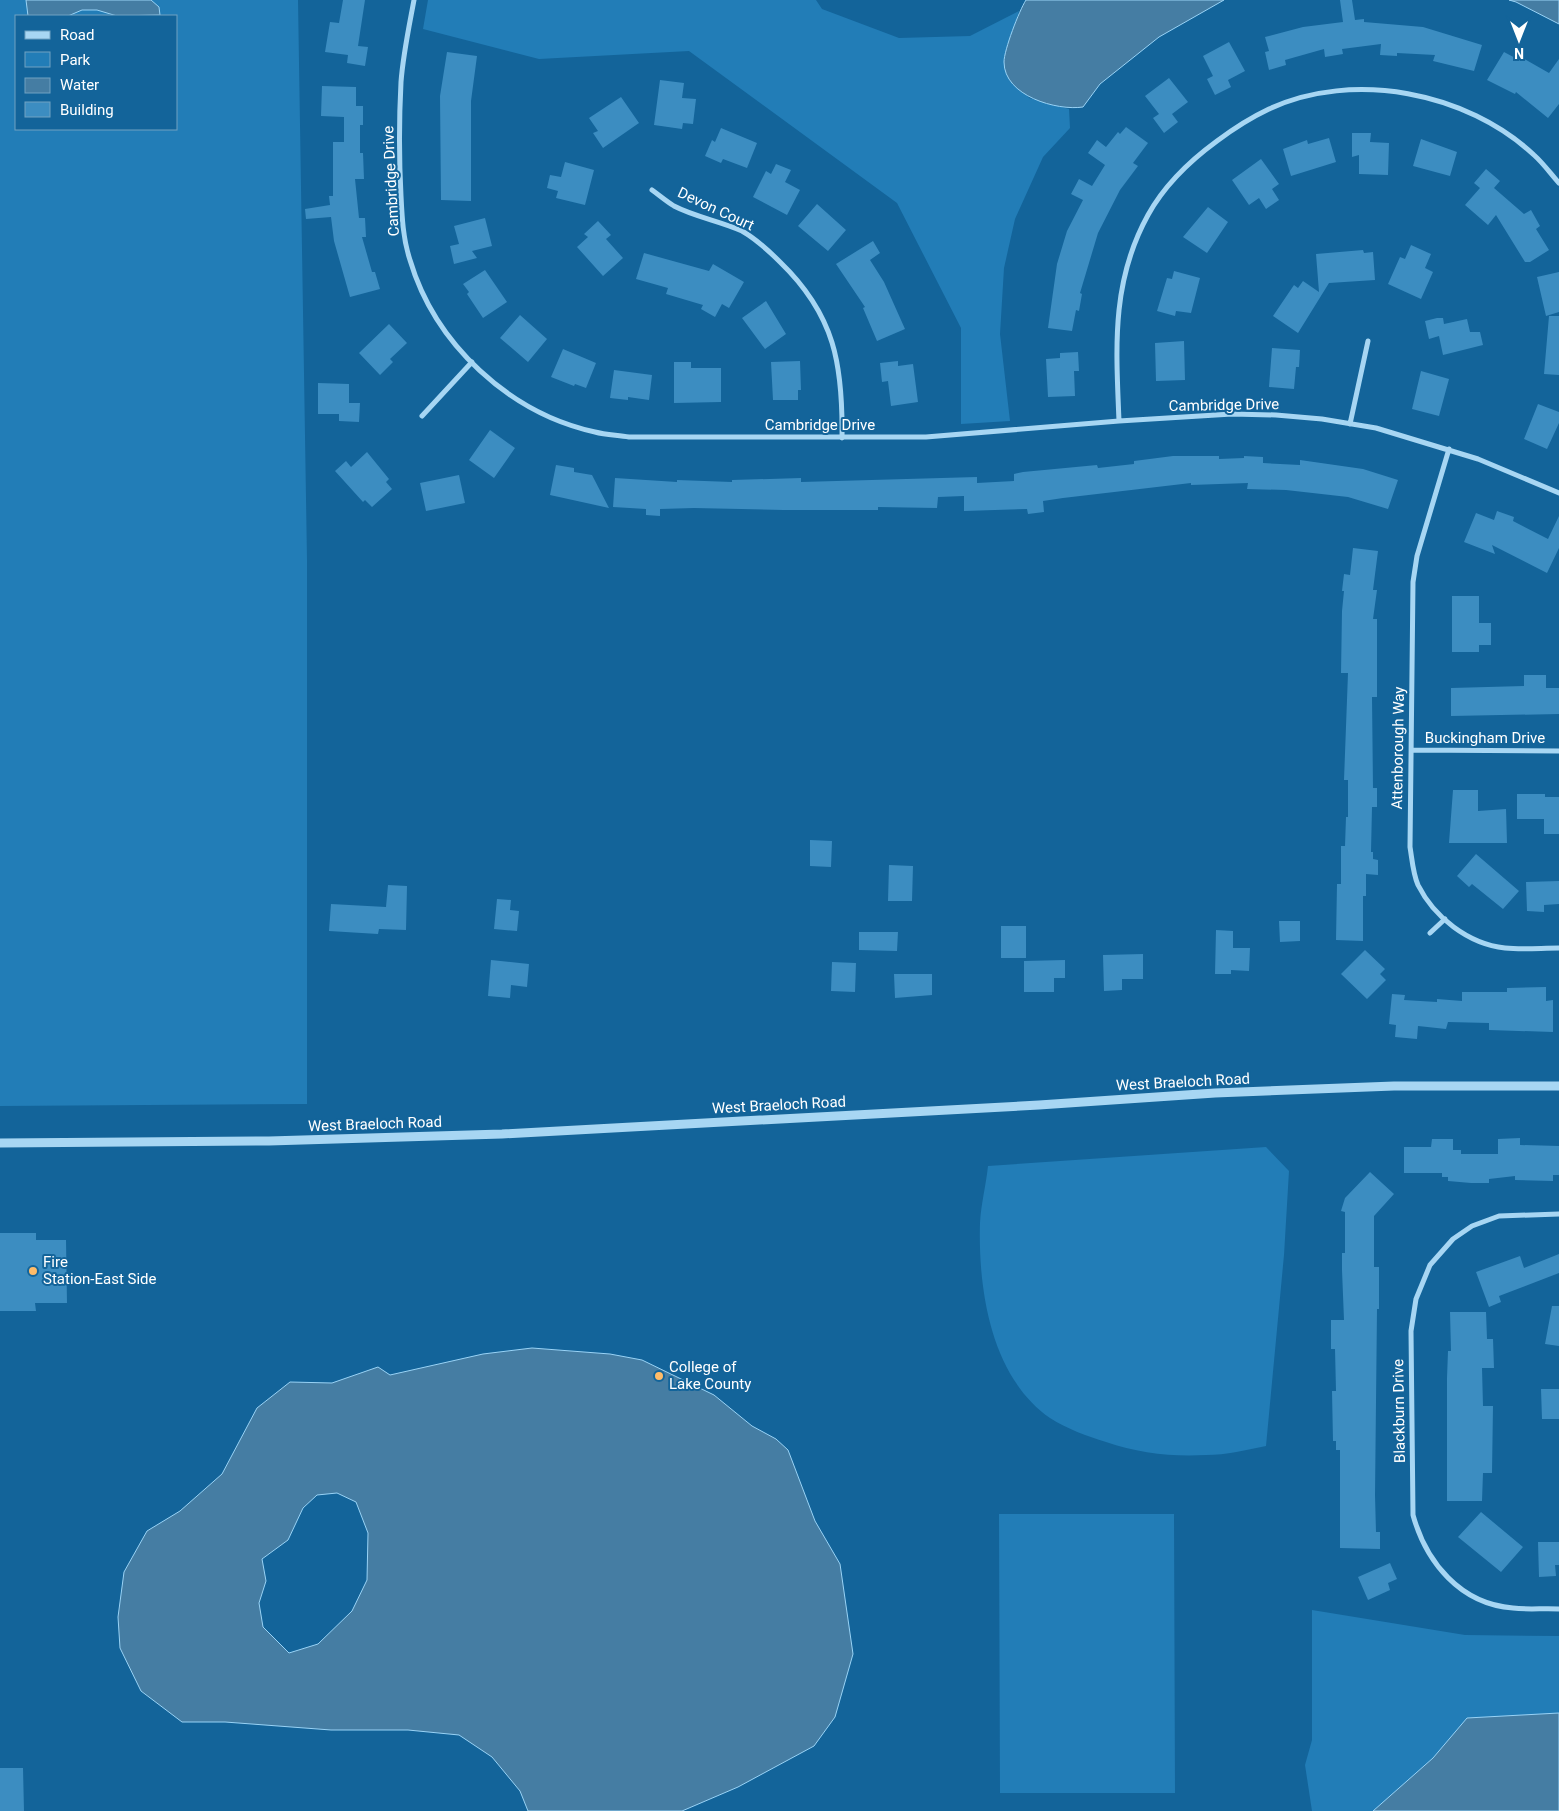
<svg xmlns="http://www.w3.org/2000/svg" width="1559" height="1811" font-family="Roboto,sans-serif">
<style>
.green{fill:#227db7;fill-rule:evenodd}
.water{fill:#457da3;stroke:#99d3f6;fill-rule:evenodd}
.building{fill:#3c8dc1}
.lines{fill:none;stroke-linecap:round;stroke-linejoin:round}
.minor{stroke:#a7d6f3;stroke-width:5}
.tertiary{stroke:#a7d6f3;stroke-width:9}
.poi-dot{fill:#ffbc69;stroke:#13649a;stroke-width:2}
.labels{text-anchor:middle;stroke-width:4;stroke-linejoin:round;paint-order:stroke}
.street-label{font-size:15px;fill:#fff;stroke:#13649a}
.poi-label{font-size:15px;fill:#fff;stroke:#13649a;text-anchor:start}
</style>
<rect width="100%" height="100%" fill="#13649a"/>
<!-- green -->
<path class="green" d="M0,0H298L307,560V1104L0,1106ZM16,16H176V129H16Z
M428,0H816L822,9L899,38L970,36L1019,11L1004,62L1029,98L1069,109L1070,128L1043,157L1015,219L1004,268L1000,334L1010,421L961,424V328L897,203L689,51L539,59L423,29Z
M1266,1147L1289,1171L1284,1255L1266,1446C1247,1450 1226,1455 1206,1455C1172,1457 1138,1453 1106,1442C1087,1436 1067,1429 1050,1418C991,1377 978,1290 980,1223C981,1204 986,1185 988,1166Z
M999,1514H1174L1175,1793H1000Z
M1312,1610L1465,1635L1559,1636V1811H1312L1305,1765L1312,1740Z"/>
<!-- water -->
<path class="water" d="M26,0H151L159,7L160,15L117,16L97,10H82L68,16H28Z
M1026,0H1224L1159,37L1100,84L1083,107C1057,111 1004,96 1004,62C1004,50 1019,11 1026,0Z
M1509,0H1559V24L1516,2Z
M532,1348L610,1354L642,1360L714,1395L752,1426L776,1439L788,1450L815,1521L840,1564L853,1654L835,1717L814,1746L738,1787L682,1811H528L520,1791L492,1757L459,1735L408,1730H331L225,1722H182L141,1691L120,1648L118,1617L124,1572L147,1531L180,1511L222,1474L257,1408L290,1382L332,1383L378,1367L390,1375L483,1354ZM337,1493L356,1502L368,1533L367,1580L352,1611L318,1644L289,1653L263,1627L259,1603L266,1581L262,1559L288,1540L303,1508L317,1495Z
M1559,1713V1811H1373L1433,1758L1467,1718Z"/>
<!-- building -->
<path class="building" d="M343,0H365L358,46L368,47L365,66L347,63L348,55L325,52L330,22L339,23Z
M1340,0H1352L1355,20L1364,19V22L1423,27L1482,45L1474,71L1433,61L1435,55L1397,53V56L1380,55L1381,44L1342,49L1343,54L1325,57L1324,49L1285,60L1286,65L1269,70L1265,52L1269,51L1265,37L1303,27L1343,22Z
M1229,42L1245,71L1228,80L1231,87L1215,95L1207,79L1213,76L1203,56Z
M447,52L477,56L471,101V201L441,200L440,96Z
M1504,52L1519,60L1521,57L1549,73L1559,59V104L1548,118L1516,92L1515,94L1487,80Z
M1169,78L1188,102L1172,114L1178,122L1164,133L1153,118L1159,114L1145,96Z
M660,80L684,83L682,98L696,99L693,124L683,123L682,129L654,125Z
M322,86L356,87V106H363V125H360V153H363L364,179H355L359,218H365L366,237H362L372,272H375L380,289L350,297L334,241L331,217L306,219L305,209L330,205L329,196H333V142H344V117L321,116Z
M621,97L639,123L603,148L593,133L598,131L589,118Z
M1126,127L1148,143L1133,163L1138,166L1120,190L1098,233L1080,293L1082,294L1079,311L1076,310L1072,331L1048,328L1057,264L1067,231L1083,200L1071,194L1079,179L1092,186L1105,165L1088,153L1097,140L1106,147L1118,132L1120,134Z
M721,128L757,143L747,168L723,159L721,163L705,156L712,140L715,142Z
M1352,133H1371L1370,142L1389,143L1388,175L1359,174V155L1352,157Z
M1329,138L1336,162L1291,176L1283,149L1307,140L1308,144Z
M1421,139L1457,152L1450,176L1413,166Z
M1261,159L1279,184L1272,189L1279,200L1266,209L1259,198L1249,205L1232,180Z
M565,162L594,170L585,205L556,198L558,191L547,188L550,175L561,177Z
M776,164L791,170L785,182L800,190L787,215L753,197L766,171L771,174Z
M1486,169L1500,181L1494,188L1524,214L1531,210L1540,226L1536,229L1549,250L1530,262H1525L1496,215L1488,225L1465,205L1480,188L1474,183Z
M817,204L846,230L828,251L798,226Z
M1208,207L1228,222L1207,253L1183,237Z
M485,218L492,246L472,251L477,258L454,264L450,246L459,244L454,226Z
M598,221L611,235L606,239L623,258L603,276L577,247L588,237L584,234Z
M873,241L880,253L870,260L884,282L905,329L877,341L863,308L865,307L836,264Z
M1411,245L1431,254L1425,268L1433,272L1421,299L1388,284L1400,257L1405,259Z
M1363,250L1364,253L1373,252L1375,280L1329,283L1298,333L1273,316L1294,285L1298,288L1303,281L1319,292L1316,254Z
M644,253L709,271L713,264L744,282L729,308L722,304L715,317L701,309L703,305L666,294L668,288L636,279Z
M485,270L507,302L483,318L467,294L469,292L463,284Z
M1174,271L1200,278L1191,313L1176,311L1175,316L1157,311L1167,278L1172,279Z
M1559,272V312L1546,316L1537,277Z
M766,301L786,334L765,349L742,318Z
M520,315L547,339L528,362L500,338Z
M1549,316H1559V375L1544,374Z
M1437,318H1443L1444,324L1467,319L1470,332H1480L1483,345L1443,355L1439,336L1429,339L1425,321Z
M389,324L407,343L390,359L393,362L380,375L359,353Z
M1184,341L1185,380L1156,381L1155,343Z
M1272,348L1300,350L1299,367H1296L1294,389L1269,387Z
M563,349L596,363L586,388L575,384L574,386L551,377Z
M1078,352L1079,371H1074L1075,396L1048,397L1046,359L1060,358V353Z
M800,361L801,390H798V400H773L771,362Z
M898,361V366L913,364L918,402L891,406L888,381L882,382L880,363Z
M674,362H691V368H721V402L674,403Z
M614,370L652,375L649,400L628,397V400L610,398Z
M1421,371L1449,379L1439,416L1412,409Z
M318,383L349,384V403H360L359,422L339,421V414H318Z
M1538,404L1559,412V423L1547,449L1524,439Z
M490,430L515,448L494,478L469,460Z
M367,452L389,479L386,482L392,489L372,507L365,500L363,502L335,471L346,461L351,467Z
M1173,456H1219V459L1244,458V456L1263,457V463L1300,465V460L1363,469L1398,480L1388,509L1348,497L1286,490L1247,489L1248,483L1191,485V483L1063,498L1043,501L1044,512L1028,514L1027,509L964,511V496L938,497L937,508L878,507V510H784L694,508L660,509V516L646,515V509L613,507L615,478L677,482V480L732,482V480L801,478V482L977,477V483L1014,481V474L1023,472L1097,465L1098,468L1134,464V461Z
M556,465L574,468V472L592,475L609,508L550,495Z
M459,475L465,503L426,511L420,483Z
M1497,511L1514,517L1513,521L1548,539L1559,516V548L1547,573L1492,545L1495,554L1464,542L1476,513L1494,520Z
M1353,548L1378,551L1373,590H1377L1373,619H1377V697H1372L1373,788H1377V807H1372L1371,852H1373V859L1378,860V875L1366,874V896H1363V941L1336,940L1337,884H1341V846H1345L1346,817H1348V780H1344L1348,673H1341L1342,611L1344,591H1342L1344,574L1350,575Z
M1452,596H1479V623H1491V645H1479V652H1452Z
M1524,675H1546V688H1559V714L1451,716V688L1524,686Z
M1453,790H1478V811L1506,809L1507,843H1449Z
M1517,794H1545V797H1559V834H1544V819H1517Z
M810,840L832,841L831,867L810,866Z
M1476,854L1519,891L1503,909L1472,884L1469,887L1457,876Z
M889,865L913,866L912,901H888Z
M1559,881V904L1544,905V912L1527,911L1526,882Z
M388,885L407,886L406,930L379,929L378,934L329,931L331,904L386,907Z
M497,899L511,900L510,910L519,911L517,931L494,929Z
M1279,921H1300V941L1280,942Z
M1001,926H1026V958H1001Z
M1216,930L1233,931V948H1250L1249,971L1231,970V974H1215Z
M859,932H898L897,951L859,950Z
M1365,950L1385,969L1380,974L1386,980L1367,999L1341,974Z
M1143,954V979H1122V990L1104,991L1103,955Z
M491,960L529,964L527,987L511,985L510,998L488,996Z
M1065,960V978H1054V992H1024V961Z
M832,962L856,963L855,992L831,991Z
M894,974H932V995L895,998Z
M1546,987V1001L1553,1000V1032L1489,1030V1023L1448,1022L1446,1029L1418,1026L1417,1039L1395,1037L1396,1025L1389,1024L1392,994L1405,995L1404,1000L1437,1002V999L1462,1001V992H1507V988Z
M1520,1138V1145L1559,1146V1175H1553V1181L1515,1180V1176L1489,1179V1183H1471L1448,1181V1177H1442V1173H1404V1147H1431L1432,1139H1453V1150H1461V1154H1498V1139Z
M1370,1172L1394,1194L1374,1216V1267H1379V1309H1377L1375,1495L1376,1532H1380V1549L1340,1548V1450H1336V1441H1333L1332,1391H1336L1335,1349H1331V1320H1344L1342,1270V1253H1345V1212L1341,1211L1345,1198Z
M0,1233H36V1240H66L67,1303H35L36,1311H0Z
M1559,1254V1273L1499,1296L1501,1302L1489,1307L1476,1272L1520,1256L1524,1268Z
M1552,1306H1559V1346L1545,1344Z
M1450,1312H1486L1487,1339H1493L1494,1368H1482L1483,1406H1493L1492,1473H1483L1482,1501H1447V1378L1448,1351H1451Z
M1541,1389H1559V1419H1542Z
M1481,1512L1523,1547L1501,1572L1458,1537Z
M1538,1542H1559V1565H1555L1556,1576L1539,1577Z
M1390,1563L1397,1579L1388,1583L1390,1590L1368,1600L1358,1577Z
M0,1768H23L24,1811H0Z"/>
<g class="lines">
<!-- minor -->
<path class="minor" d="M414,0C409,27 403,55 401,82C399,120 399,159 401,196C402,217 403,239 410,260C435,344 509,413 595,432C606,435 618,435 629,437H926L1119,421L1232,414L1276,415L1322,419L1376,428L1478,459L1559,493
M652,190C659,195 666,201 674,206C695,217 720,221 742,231C756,239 769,251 780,262C835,315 843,365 842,438
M422,416L472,362
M1119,421C1116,347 1111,282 1148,215C1164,186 1191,160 1217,141C1233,129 1250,118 1269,109C1353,70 1467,92 1534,155C1543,163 1551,174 1559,183
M1350,424L1368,341
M1449,449L1417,556L1413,582L1410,847C1412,859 1413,874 1418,885C1434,917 1468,944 1505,948C1523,950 1541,948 1559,948
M1411,750L1559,751
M1430,933L1445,919
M1559,1214L1499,1216L1472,1226L1453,1239L1430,1265L1416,1299L1411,1331L1413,1515C1426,1562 1460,1604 1513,1608C1528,1610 1544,1608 1559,1609"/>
<!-- tertiary -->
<path class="tertiary" d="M0,1143L269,1141L502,1134L1039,1105L1215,1093L1394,1086H1559"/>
</g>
<!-- markers -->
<g class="poi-dot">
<circle cx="33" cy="1271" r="5"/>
<circle cx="659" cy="1376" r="5"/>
</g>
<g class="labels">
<!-- street labels -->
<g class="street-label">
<text transform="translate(391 181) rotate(-93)" y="5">Cambridge Drive</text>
<text transform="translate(716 209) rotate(25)" y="5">Devon Court</text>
<text transform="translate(1224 405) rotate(-1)" y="5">Cambridge Drive</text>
<text x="820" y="430">Cambridge Drive</text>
<text x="1485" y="743">Buckingham Drive</text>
<text transform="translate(1398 748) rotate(-89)" y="5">Attenborough Way</text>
<text transform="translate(1183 1082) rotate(-3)" y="5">West Braeloch Road</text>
<text transform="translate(779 1105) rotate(-3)" y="5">West Braeloch Road</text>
<text transform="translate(375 1124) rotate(-2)" y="5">West Braeloch Road</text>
<text transform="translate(1399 1411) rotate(-91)" y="5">Blackburn Drive</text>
</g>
<!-- poi labels -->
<g class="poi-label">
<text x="43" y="1267">Fire<tspan x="43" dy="17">Station-East Side</tspan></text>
<text x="669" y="1372">College of<tspan x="669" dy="17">Lake County</tspan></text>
</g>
</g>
<!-- legend -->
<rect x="15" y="15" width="162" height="115" fill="#13649a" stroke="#71a2c2"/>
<rect x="25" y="31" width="25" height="8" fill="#a7d6f3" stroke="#71a2c2"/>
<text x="60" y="40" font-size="15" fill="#ffffff">Road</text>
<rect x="25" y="52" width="25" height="15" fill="#227db7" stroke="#71a2c2"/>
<text x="60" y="65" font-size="15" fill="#ffffff">Park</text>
<rect x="25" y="78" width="25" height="15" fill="#457da3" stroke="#71a2c2"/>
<text x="60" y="90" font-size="15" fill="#ffffff">Water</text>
<rect x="25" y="102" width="25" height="15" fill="#3c8dc1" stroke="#71a2c2"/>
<text x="60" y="115" font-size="15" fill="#ffffff">Building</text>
<!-- north arrow -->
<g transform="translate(1519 40) rotate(180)" stroke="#13649a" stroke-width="4" paint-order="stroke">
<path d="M0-4L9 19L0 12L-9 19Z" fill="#ffffff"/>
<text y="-8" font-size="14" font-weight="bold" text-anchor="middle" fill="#ffffff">N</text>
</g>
</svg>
